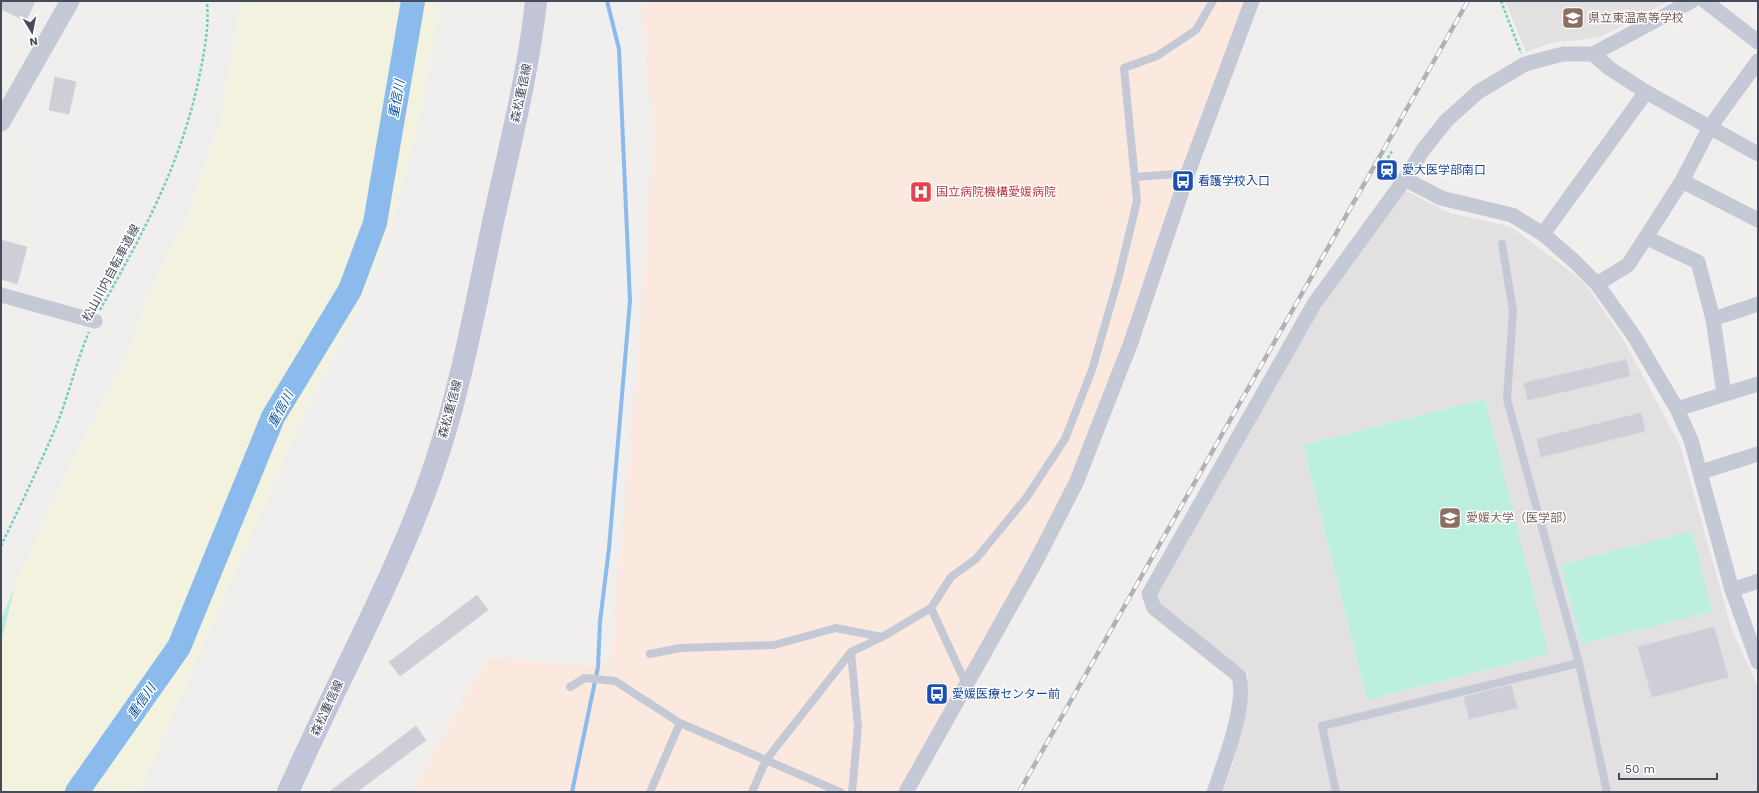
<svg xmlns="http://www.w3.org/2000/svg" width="1759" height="793" font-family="'Work Sans','Noto Sans JP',sans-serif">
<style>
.education{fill:#e2e0e0}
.medical{fill:#fbe9df}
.green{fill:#bdefdf}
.sand{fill:#f2f2df}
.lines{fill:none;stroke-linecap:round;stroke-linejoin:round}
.stream{stroke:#8abbec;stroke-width:4}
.river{stroke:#8abbec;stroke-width:24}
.building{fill:#cecfd6;stroke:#d2d2da}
.path{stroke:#75cdbb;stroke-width:2.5;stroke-dasharray:3 2;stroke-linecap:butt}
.service{stroke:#c5c9d6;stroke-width:8}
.minor{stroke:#c5c9d6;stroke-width:15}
.tertiary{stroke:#c5c9d6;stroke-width:19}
.secondary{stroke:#c1c5d7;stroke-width:22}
.rail-casing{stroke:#b0b1b9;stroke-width:4.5}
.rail{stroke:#fff;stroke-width:3;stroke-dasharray:9;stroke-linecap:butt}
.labels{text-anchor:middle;stroke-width:3;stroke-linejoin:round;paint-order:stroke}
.education-label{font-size:12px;fill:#785e54;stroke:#fff;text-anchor:start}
.street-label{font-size:12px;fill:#464b5c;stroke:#fff}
.transit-label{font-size:12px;fill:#164399;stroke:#fff;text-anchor:start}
.health-label{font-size:12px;fill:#be3a42;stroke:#fff;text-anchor:start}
.water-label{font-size:13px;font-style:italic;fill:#0c5aa9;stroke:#fff}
</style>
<rect width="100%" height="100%" fill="#f1efee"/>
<!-- education -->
<path class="education" d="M1505,1H1669L1602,36L1581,40L1554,42L1526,52Z
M1403,189L1449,213L1500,224L1514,229L1584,282L1623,339L1680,445L1732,630L1758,687V792H1222L1233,764L1239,737L1248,688V673L1158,606L1157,591L1319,306Z"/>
<!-- medical -->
<path class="medical" d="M641,1H1244L1124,344L1071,478L1036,552L900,792H411L487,657L610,667L637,370L654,132Z"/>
<!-- green -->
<path class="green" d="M1485,399L1549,654L1367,700L1303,445Z
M1692,531L1712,612L1581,644L1561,564Z
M15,586L1,644V619Z"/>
<!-- sand -->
<path class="sand" d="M241,1H440L421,109L393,222L364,293L304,413L139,792H1V644L15,586L72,460L123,365L158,272L185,223L220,123Z"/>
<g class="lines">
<!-- stream -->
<path class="stream" d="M572,792L598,667L600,622L609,548L630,301L619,49L607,1"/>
<!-- river -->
<path class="river" d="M77,792L179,647L273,417L350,290L375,223L413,1"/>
</g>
<!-- building -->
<path class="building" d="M1,1H35L26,21L1,9Z
M55,77L76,82L69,114L49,110Z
M1,240L27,247L17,284L1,279Z
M1626,360L1630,376L1528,400L1524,383Z
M1641,413L1645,431L1541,457L1537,439Z
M477,595L488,610L400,676L389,662Z
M1714,627L1728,677L1652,697L1638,647Z
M1511,685L1517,708L1469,719L1464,697Z
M416,726L426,740L357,792H329Z"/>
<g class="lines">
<!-- path -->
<path class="path" d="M1501,1L1521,53
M1385,162L1393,150
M100,310C144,231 182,163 200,73C205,48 209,26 207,1
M1,546C20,506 40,465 57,424C69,394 76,362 89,332"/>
<!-- service -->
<path class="service" d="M1136,177L1188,173
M1502,244L1513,311L1507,399L1579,663L1607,792
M931,608L966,684
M851,652L858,727L852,792
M650,654L680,648L774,645L836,628L882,637L931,608L951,577L976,559L1026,498L1065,439L1092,370L1119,276L1137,201L1124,68L1157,56L1196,30L1213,1
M570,687L585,678L615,681L680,723L840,792
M650,792L680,723
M752,792L766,760L851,652L882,637
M1336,792L1322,726L1579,663"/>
<!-- minor -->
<path class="minor" d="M1705,1L1758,42
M1593,54L1609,68L1646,92L1758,154
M1405,179L1441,198L1512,215L1543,234L1574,261L1597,284L1634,336L1677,409L1691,440L1732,590L1758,662
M1682,181L1758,220
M1543,234L1646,92
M1647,238L1698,262L1713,319L1724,394
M1597,284L1628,265L1682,181L1710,127L1758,61
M1,295L95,321
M1713,319L1758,304
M1677,409L1758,384
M1701,472L1758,454
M1732,590L1758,581
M906,792L1036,561L1076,483L1130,345L1188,173L1252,1
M1214,792C1224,764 1247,704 1239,676L1154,608L1149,594L1314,304L1405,179L1423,150L1446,121L1478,92L1525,64L1563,54H1593L1692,1"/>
<!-- tertiary -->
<path class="tertiary" d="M1,122L70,1"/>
<!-- secondary -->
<path class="secondary" d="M288,792C333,690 388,591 427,487C458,403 474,314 492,227C508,152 528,77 536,1"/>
<!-- rail casing -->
<g class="rail-casing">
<path id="rail" d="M1019,792L1468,1"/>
</g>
<!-- rail -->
<use href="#rail" class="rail"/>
</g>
<!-- icons -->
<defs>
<g id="school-square" transform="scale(1.15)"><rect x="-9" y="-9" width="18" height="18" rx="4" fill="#8d6e63" stroke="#fff"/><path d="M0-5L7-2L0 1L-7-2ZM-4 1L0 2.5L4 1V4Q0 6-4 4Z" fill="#fff"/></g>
<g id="station-square" transform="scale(1.15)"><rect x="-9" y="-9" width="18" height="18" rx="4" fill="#1a4fb4" stroke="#fff"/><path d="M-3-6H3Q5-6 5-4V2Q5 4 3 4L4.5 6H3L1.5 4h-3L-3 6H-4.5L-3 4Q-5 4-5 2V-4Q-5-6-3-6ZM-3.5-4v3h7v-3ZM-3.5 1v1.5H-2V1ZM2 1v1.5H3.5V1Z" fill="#fff"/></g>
<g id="bus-square" transform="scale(1.15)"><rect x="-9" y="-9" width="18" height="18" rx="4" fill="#1a4fb4" stroke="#fff"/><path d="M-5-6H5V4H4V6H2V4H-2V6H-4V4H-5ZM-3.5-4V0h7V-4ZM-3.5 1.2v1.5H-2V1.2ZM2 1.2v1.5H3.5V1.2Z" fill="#fff"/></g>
<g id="hospital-square" transform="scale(1.15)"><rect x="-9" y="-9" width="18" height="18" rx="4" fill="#e0444e" stroke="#fff"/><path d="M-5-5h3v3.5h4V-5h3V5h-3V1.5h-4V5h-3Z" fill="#fff"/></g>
<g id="university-square" transform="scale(1.15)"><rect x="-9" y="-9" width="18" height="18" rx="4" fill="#8d6e63" stroke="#fff"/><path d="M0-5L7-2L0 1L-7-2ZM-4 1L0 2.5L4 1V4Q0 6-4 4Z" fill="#fff"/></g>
</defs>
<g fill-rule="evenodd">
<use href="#school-square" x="1573" y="18"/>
<use href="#station-square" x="1387" y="170"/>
<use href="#bus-square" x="1183" y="181"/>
<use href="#hospital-square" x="921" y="192"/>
<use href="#university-square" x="1450" y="518"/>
<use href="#bus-square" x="937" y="694"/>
</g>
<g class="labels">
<!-- education labels -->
<g class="education-label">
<text x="1588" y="22">県立東温高等学校</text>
<text x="1466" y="522">愛媛大学（医学部）</text>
</g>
<!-- street labels -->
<g class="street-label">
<text transform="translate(521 93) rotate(-78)" y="4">森松重信線</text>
<text transform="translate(111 273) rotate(-62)" y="4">松山川内自転車道線</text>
<text transform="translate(450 409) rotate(-75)" y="4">森松重信線</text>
<text transform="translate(327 708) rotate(-65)" y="4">森松重信線</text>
</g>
<!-- transit labels -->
<g class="transit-label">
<text x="1402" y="174">愛大医学部南口</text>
<text x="1198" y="185">看護学校入口</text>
<text x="952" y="698">愛媛医療センター前</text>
</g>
<!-- health labels -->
<g class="health-label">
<text x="936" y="196">国立病院機構愛媛病院</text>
</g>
<!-- water labels -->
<g class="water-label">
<text transform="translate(396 99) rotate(-80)" y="5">重信川</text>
<text transform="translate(280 409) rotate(-62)" y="5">重信川</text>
<text transform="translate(141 701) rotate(-55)" y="5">重信川</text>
</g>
</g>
<!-- border -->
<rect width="1759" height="793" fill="none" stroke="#464b5c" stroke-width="4"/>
<!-- north arrow -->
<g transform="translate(32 32) rotate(170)" stroke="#ffffff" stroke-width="3" paint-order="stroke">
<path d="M0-3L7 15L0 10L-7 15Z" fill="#464b5c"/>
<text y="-6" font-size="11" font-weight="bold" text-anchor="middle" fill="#464b5c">N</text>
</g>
<!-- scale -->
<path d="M1619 773v6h98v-6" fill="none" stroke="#464b5c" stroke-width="2"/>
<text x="1625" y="773" font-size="12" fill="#464b5c" stroke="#ffffff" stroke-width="3" paint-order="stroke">50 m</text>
</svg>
